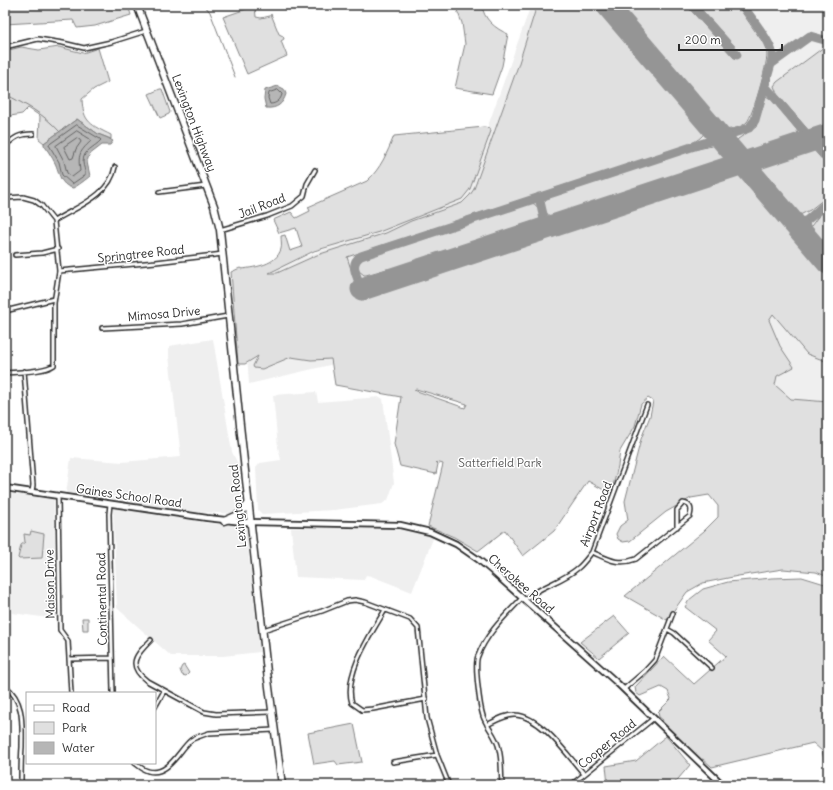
<svg xmlns="http://www.w3.org/2000/svg" width="833" height="790" font-family="Delius,sans-serif">
<style>
.built{fill:#efefef}
.green{fill:#e0e0e0;stroke:#868686;fill-rule:evenodd}
.water{fill:#b6b6b6;stroke:#7e7e7e}
.lines{fill:none;stroke-linecap:round;stroke-linejoin:round}
.shore{stroke:#636363;stroke-width:1}
.stream{stroke:#7e7e7e;stroke-width:1}
.taxiway{stroke:#959595;stroke-width:9}
.runway{stroke:#959595;stroke-width:23}
.street-casing{stroke:#2b2b2b;stroke-width:6}
.secondary-casing{stroke:#2b2b2b;stroke-width:8}
.highway-casing{stroke:#2b2b2b;stroke-width:9}
.street{stroke:#fff;stroke-width:3}
.secondary{stroke:#fff;stroke-width:4.5}
.highway{stroke:#fff;stroke-width:6}
.labels{text-anchor:middle;stroke-width:3;stroke-linejoin:round;paint-order:stroke}
.street-label{font-size:12px;fill:#2b2b2b;stroke:#fff}
.park-label{font-size:12px;fill:#585858;stroke:#fff}
</style>
<rect width="100%" height="100%" fill="#fff"/>
<filter id="ink" filterUnits="userSpaceOnUse"><feTurbulence type="fractalNoise" baseFrequency=".025" numOctaves="2"/><feDisplacementMap in="SourceGraphic" scale="8" xChannelSelector="R" yChannelSelector="G"/><feConvolveMatrix kernelMatrix="1 2 1 2 8 2 1 2 1" color-interpolation-filters="sRGB"/></filter>
<g filter="url(#ink)">
<!-- built -->
<path class="built" d="M531,5H805L807,8L810,5H828V412L782,401L678,283L249,384L242,281L463,196Z
M213,339L232,452L239,466L242,508L238,514L195,512L66,494L71,458L122,462L181,457L169,356V346Z
M316,392L318,402L380,397L383,399L394,483L388,500L382,504L334,510L262,514L258,510L256,468L260,463L281,460L278,447L273,395Z
M5,493L54,499L56,619L12,613V635L5,634Z
M113,508L186,518L206,523L244,526L246,530L260,652L223,656H171L117,608Z
M340,527H395L408,528L434,536L412,592L371,576L366,575L364,580L296,577L291,528Z"/>
<!-- green -->
<path class="green" d="M5,5H128L131,15L95,26L77,28L73,20L5,24Z
M455,5H482C483,19 496,29 508,34L502,66L492,94L455,88L465,44L462,23Z
M537,5H596L705,132C699,143 683,146 672,150L347,257L361,300L391,290L396,285L740,172L828,275V362L807,354L773,314L769,320L780,346L794,367L777,376L775,385L791,399L828,402V577L816,572L783,569L738,576L703,583L687,592L667,620L625,596L704,531L718,517V506L709,495L691,498L666,512L630,541L623,542L618,539L616,534L620,526L628,520L625,501L641,439L650,416L653,401L648,398L641,404L635,426L620,451L618,466L611,494L588,481L554,531L523,556L505,530L478,551L454,537L428,526L443,464L436,462L438,464L436,474L400,466L394,444L401,397L335,385L331,359L311,360L291,357L262,369L254,368L253,366L258,356L245,364H238L231,272L240,268L242,269C256,267 276,265 281,249C282,246 281,240 281,236L285,235L290,251L302,247L296,228L279,233L273,220L291,212L296,218L310,211L308,207L367,181C381,168 387,153 394,136L484,127L490,128L491,131L470,189L462,199L379,232L314,251L269,273H277L317,255L386,233L411,221L462,203L470,195L474,189L518,66ZM416,389L467,404L465,408L414,390Z
M617,5H686L734,58L740,52L697,5H737L762,41C764,45 767,50 767,55C767,65 753,115 747,122C741,128 732,129 724,130Z
M255,6L256,17L261,18L270,16L271,14L279,34L283,36L284,39L281,41L287,56L247,74L223,17Z
M828,44V127L811,133L777,94L774,86L777,82Z
M21,47L39,50L59,47L83,53L98,48L108,82L94,89L82,99C83,122 91,125 111,135V139L98,134L77,119L44,143L39,139L40,116L28,108L22,114L5,117V51Z
M160,89H162L170,112L169,114L160,118L149,94Z
M766,96L772,100L797,130L798,137L745,154L736,142L738,139L756,127Z
M716,145L728,159L555,217L548,215L544,208V202L548,197L689,151Z
M812,148L828,166V196L810,210L798,216L756,167Z
M532,203C538,205 541,212 540,218L536,223L394,270L387,269L366,275H364L359,271L358,262L364,258Z
M828,208V251L809,229L817,218Z
M31,531L44,534L42,558L19,559L18,558L21,545L25,542L24,534L30,535Z
M802,577L828,585V769L826,768L822,751L813,743L712,767L703,759L700,760L662,722L663,720L659,717L658,712L671,699L668,691L661,687L640,696L636,693L635,687L664,656L694,684L726,656L708,640L716,631L685,607L689,600L703,589L728,582L772,578Z
M614,616L629,633L599,658L580,642Z
M82,618H88V630H83Z
M184,665L189,673L186,676L182,675L180,670L182,666Z
M354,724L362,762L338,765L335,761L314,764L308,733Z
M666,736L690,765L673,785H608L606,766L636,761Z"/>
<!-- water -->
<path class="water" d="M278,86L284,89L286,94C283,104 277,109 266,108L264,99L265,90Z
M77,119L98,134L108,138L113,141L110,145H102L89,155L87,162L90,176C88,178 76,187 73,188C59,185 60,173 55,163C52,157 48,151 44,145V143Z"/>
<g class="lines">
<!-- shore -->
<path class="shore" d="M278,90L282,94C281,100 276,104 270,104L268,98L269,93Z
M77,125L100,139L101,140C94,148 83,150 83,162C83,167 86,170 85,175L72,184L62,175L59,162L49,145Z
M77,131L90,139L91,141C79,152 78,155 80,171L72,177L67,173L64,161L56,146Z
M77,138L80,140L81,142L76,149L73,158L70,159L64,147Z"/>
<!-- stream -->
<path class="stream" d="M204,5L210,12L235,77
M5,94C26,105 43,113 60,132"/>
<!-- taxiway -->
<path class="taxiway" d="M692,5L737,55
M771,64L810,36L828,41
M765,86L828,160
M539,197L546,228
M798,228L828,202
M362,289C358,278 348,264 361,256L749,128L755,120L771,64C772,60 773,56 772,52C769,39 750,16 742,5"/>
<!-- runway -->
<path class="runway" d="M607,5L828,263
M362,289L828,135"/>
<!-- street casing -->
<g class="street-casing">
<path id="street" d="M5,47L38,39L63,43L84,48L111,42L146,31
M5,146C15,137 19,134 33,134
M159,192L206,186
M5,198L23,197L34,200L42,206L54,221L59,271L54,303V365C44,372 18,372 5,373
M54,221C76,207 110,196 115,167
M220,230L267,216L292,206L304,196L307,184L315,170
M15,255L42,253L58,249
M59,271L156,262L223,254
M5,311L54,299
M102,328L182,324L228,316
M24,371L33,485L32,492
M58,496L60,630L68,641L71,693
M110,504L109,514L113,693
M592,552C608,559 618,566 636,559L690,516C692,509 691,504 683,503L677,510V527
M524,600C540,586 562,582 578,568C583,564 588,557 592,552L647,405
M385,610C371,634 343,675 352,703L362,710L373,709L426,699
M667,629L674,633L712,668
M263,630L322,611L347,601L355,600L365,602L410,619L418,628L427,718L437,755L449,785
M5,638H7
M151,640C136,655 126,665 147,681L204,712L216,714L272,712
M69,659L112,658
M5,686C25,701 22,725 22,747C21,760 21,772 21,785
M624,689L645,671L655,660L673,613
M155,707L164,691
M487,725C495,721 506,714 516,715C542,717 568,756 584,774
M393,762L437,755
M135,763C139,766 143,770 148,771C168,777 179,750 191,740C196,737 203,735 209,733L274,730
M502,785C501,773 502,760 499,749C497,736 487,728 483,716C480,707 474,664 478,656C486,634 506,615 522,598
M571,785L654,718"/>
</g>
<!-- secondary casing -->
<g class="secondary-casing">
<path id="secondary" d="M5,488L207,518L243,522L400,525L430,532L456,544L479,560L492,571L615,681L723,785"/>
</g>
<!-- highway casing -->
<g class="highway-casing">
<path id="highway" d="M137,5L214,206L220,230L240,425L267,672L282,785
M224,521L240,514L249,503"/>
</g>
<!-- street -->
<use href="#street" class="street"/>
<!-- secondary -->
<use href="#secondary" class="secondary"/>
<!-- highway -->
<use href="#highway" class="highway"/>
</g>
</g>
<g class="labels">
<!-- street labels -->
<g class="street-label">
<text transform="translate(194 123) rotate(69)" y="4">Lexington Highway</text>
<text transform="translate(262 206) rotate(-21)" y="4">Jail Road</text>
<text transform="translate(141 254) rotate(-6)" y="4">Springtree Road</text>
<text transform="translate(164 314) rotate(-5)" y="4">Mimosa Drive</text>
<text transform="translate(129 496) rotate(8)" y="4">Gaines School Road</text>
<text transform="translate(238 506) rotate(-96)" y="4">Lexington Road</text>
<text transform="translate(596 514) rotate(-69)" y="4">Airport Road</text>
<text transform="translate(50 584) rotate(-91)" y="4">Maison Drive</text>
<text transform="translate(521 584) rotate(41)" y="4">Cherokee Road</text>
<text transform="translate(102 599) rotate(-91)" y="4">Continental Road</text>
<text transform="translate(607 744) rotate(-39)" y="4">Cooper Road</text>
</g>
<!-- park labels -->
<g class="park-label">
<text x="500" y="467">Satterfield Park</text>
</g>
</g>
<!-- margin -->
<rect width="833" height="790" fill="none" stroke="#fff" stroke-width="20"/>
<rect x="10" y="10" width="813" height="770" fill="none" stroke="#2b2b2b" stroke-width="1.5" filter="url(#ink)"/>
<!-- legend -->
<rect x="26" y="692" width="130" height="72" fill="#ffffff" stroke="#aaaaaa"/>
<rect x="34" y="705" width="20" height="6" fill="#ffffff" stroke="#aaaaaa"/>
<text x="62" y="712" font-size="12" fill="#2b2b2b">Road</text>
<rect x="34" y="722" width="20" height="12" fill="#e0e0e0" stroke="#aaaaaa"/>
<text x="62" y="732" font-size="12" fill="#2b2b2b">Park</text>
<rect x="34" y="742" width="20" height="12" fill="#b6b6b6" stroke="#aaaaaa"/>
<text x="62" y="752" font-size="12" fill="#2b2b2b">Water</text>
<!-- scale -->
<path d="M679 44v6h103v-6" fill="none" stroke="#2b2b2b" stroke-width="2"/>
<text x="685" y="44" font-size="12" fill="#2b2b2b" stroke="#ffffff" stroke-width="3" paint-order="stroke">200 m</text>
</svg>
